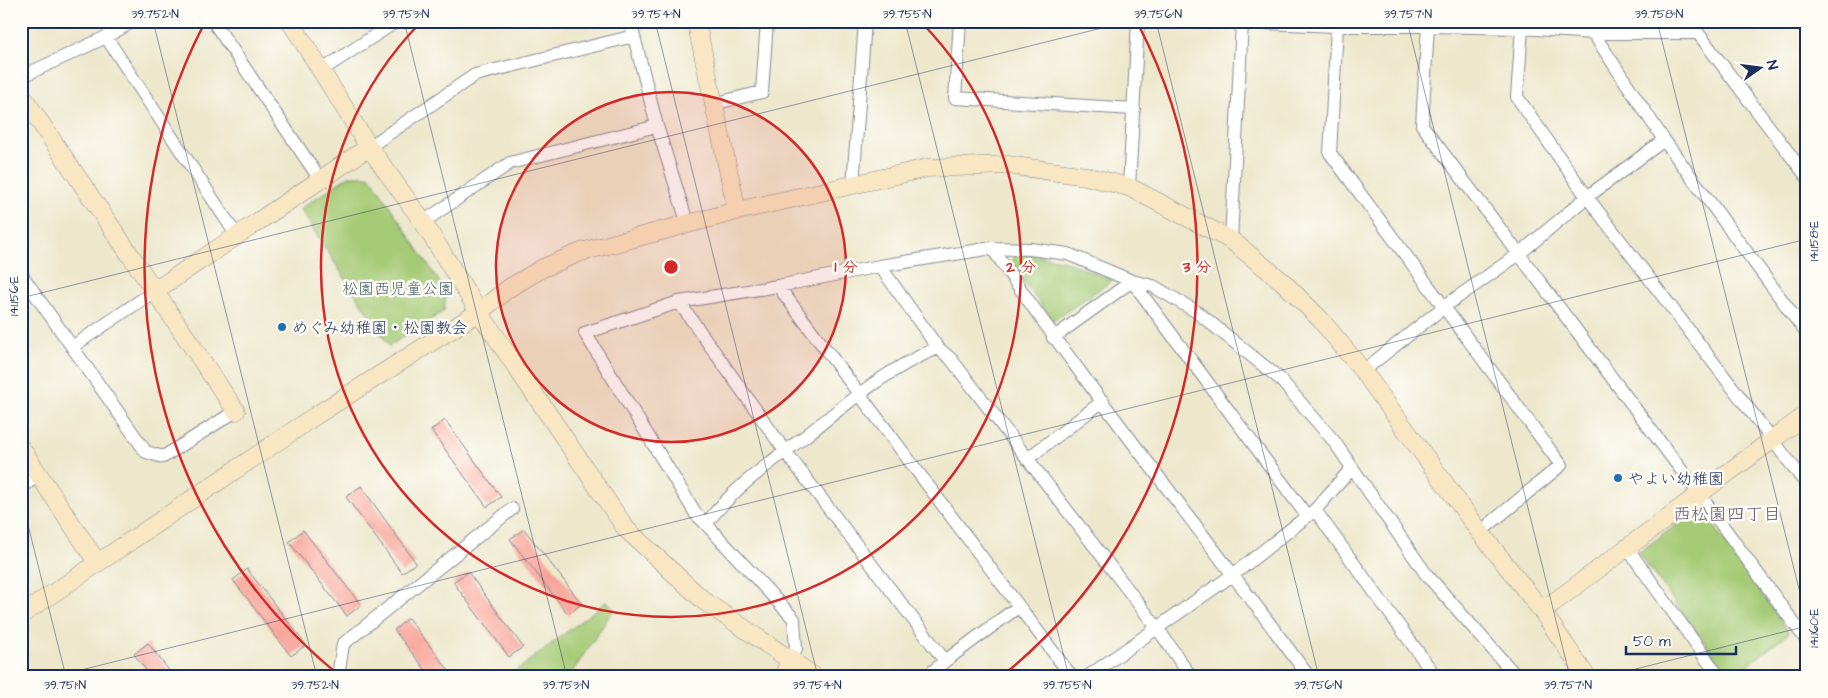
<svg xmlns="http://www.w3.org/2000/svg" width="1828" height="698" font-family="'Architects Daughter','Klee One',sans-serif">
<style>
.green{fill:#a6cb76;stroke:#607d6a}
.building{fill:#f8a195}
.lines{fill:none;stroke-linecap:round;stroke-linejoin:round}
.street-casing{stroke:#848b94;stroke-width:14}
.secondary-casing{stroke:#848b94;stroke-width:19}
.street{stroke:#fff;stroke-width:12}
.secondary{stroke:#f9e7c3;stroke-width:18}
.ticks{fill:none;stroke:#1b2f5e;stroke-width:1;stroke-opacity:0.45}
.ring{fill:none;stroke:#d62828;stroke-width:2.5}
.poi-dot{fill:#1f6fb2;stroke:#fdfcf7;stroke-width:2}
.labels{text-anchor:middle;stroke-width:5;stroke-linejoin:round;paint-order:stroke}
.park-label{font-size:16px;fill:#455e65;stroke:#fdfcf7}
.poi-label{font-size:16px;fill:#1b2f5e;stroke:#fdfcf7;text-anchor:start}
.neighbourhood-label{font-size:18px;fill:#685771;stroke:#fdfcf7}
.centre{fill:#d62828;stroke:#fdfcf7;stroke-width:2.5}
.ring-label{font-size:15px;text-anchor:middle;font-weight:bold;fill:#d62828;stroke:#fdfcf7;stroke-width:5;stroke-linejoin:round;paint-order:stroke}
.neatline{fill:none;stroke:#1b2f5e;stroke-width:2}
.ticks-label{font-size:12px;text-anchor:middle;fill:#1b2f5e}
</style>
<rect width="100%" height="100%" fill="#fdfcf7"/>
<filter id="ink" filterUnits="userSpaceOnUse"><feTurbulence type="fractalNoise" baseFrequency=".02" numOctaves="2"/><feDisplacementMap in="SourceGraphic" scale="10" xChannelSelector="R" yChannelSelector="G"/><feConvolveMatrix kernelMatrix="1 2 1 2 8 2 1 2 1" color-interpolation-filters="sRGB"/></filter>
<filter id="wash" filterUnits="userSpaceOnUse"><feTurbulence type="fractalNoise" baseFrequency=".0096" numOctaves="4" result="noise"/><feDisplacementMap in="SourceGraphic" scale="20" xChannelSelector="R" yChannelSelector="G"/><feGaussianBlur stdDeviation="1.12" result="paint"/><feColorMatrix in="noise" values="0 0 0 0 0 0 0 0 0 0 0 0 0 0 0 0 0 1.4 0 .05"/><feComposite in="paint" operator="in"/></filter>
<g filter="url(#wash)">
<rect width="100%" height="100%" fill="#ede7cb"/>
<!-- green -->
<path class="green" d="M349,176H370L446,292L444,311L389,346L300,209Z
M1017,252L1062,260L1113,280L1053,321L1011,265Z
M1701,507L1789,633L1733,677H1730L1638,553Z
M607,601L614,609L569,677H508Z"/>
<g id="blocks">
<!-- building -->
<path class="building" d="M445,420L501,497L487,507L431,430Z
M361,486L416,563L402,573L346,497Z
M524,529L582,604L568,614L510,539Z
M303,530L361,605L347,616L289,542Z
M247,569L306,645L291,656L233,580Z
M468,572L523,647L509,657L453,582Z
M408,618L454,677H431L394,630Z
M148,643L174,677H151L134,654Z"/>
</g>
</g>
<g filter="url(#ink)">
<use href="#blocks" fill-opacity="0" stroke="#848b94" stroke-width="1"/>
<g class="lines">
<!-- street casing -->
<g class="street-casing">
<path id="street" d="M213,21L321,181
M960,21L955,98L1134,109
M1337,26H1428
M1522,28L1593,33
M106,37L237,236
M322,70L397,21
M21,77L106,37L133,21
M713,104L762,92L767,21
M657,126L688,225
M369,147L475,75L634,36
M1807,177L1698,33H1593L1664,140L1807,334
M853,185L865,21
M1129,187L1138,21
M423,222L510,163L657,126L630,21
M1231,240L1242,22L1337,26L1330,153L1561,465L1480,532
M992,248C1092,395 1204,533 1309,677
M880,266L992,248L1030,249L1068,254L1132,281L1153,286L1197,312L1279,378L1333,440L1426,574L1517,677
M21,274L146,452L163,457L236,411
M679,302L778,286
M1053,338L1132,281L1307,516
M72,347L156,290
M938,348L880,266L778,286L1072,677
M1363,371L1445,306L1519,254L1587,197L1664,140
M1027,459L1103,401
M1807,485L1587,197L1517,97L1522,28L1428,26L1422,125L1700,495L1807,641
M21,487L40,475
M1315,510L1352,468
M706,524L696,514L585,333L679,302L785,451L945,661L1018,607
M1628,549L1719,677
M791,658L796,649L794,619L706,524C733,488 771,462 807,435C847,403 890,367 938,348L951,359L1158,629L1191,677
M338,677L343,644L512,509
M926,677L945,661
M1087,677L1234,574L1315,510L1436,677"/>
</g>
<!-- secondary casing -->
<g class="secondary-casing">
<path id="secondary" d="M290,21L369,147L423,222L479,312L626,529L704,601L815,677
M696,21L737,211
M21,94L236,411
M156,290L369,147
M21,448L97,562
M1542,611L1807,414
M21,615L315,416L479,312L509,288L543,268L581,252L737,211L927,168L1008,165L1086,176L1129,187L1231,240L1283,282L1320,319L1363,371L1480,532L1542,611L1587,677
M783,677L791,658"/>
</g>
<!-- street -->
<use href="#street" class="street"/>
<!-- secondary -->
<use href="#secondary" class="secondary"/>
</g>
</g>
<!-- ticks -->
<path class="ticks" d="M153,21L317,677M404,21L567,677M655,21L818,677M905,21L1069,677M1156,21L1319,677M1407,21L1570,677M1657,21L1807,621M21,298L1130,21M21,497L66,677M53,677L1807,239M1604,677L1807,626"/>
<!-- distance rings -->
<circle cx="671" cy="267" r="175" fill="#d62828" fill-opacity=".12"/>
<g class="ring">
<circle cx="671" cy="267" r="175"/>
<path d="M921 22A350 350 0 1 1 421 22"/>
<path d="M340 676A526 526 0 0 1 204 24M1138 24A526 526 0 0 1 1002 676"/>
</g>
<!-- markers -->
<g class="poi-dot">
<circle cx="282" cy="327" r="5"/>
<circle cx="1618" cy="478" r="5"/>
</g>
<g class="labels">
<!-- park labels -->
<g class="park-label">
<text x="398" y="294">松園西児童公園</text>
</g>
<!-- poi labels -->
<g class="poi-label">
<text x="292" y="333">めぐみ幼稚園・松園教会</text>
<text x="1628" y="484">やよい幼稚園</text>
</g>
<!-- neighbourhood labels -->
<g class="neighbourhood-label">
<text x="1727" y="520">西松園四丁目</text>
</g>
</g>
<circle cx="671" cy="267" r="8" class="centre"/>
<g class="ring-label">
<text x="846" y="272">1 分</text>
<text x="1021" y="272">2 分</text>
<text x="1197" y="272">3 分</text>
</g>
<!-- margin -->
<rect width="1828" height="698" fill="none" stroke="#fdfcf7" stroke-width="55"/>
<!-- north arrow -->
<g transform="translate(1760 68) rotate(76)" stroke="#fdfcf7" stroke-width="4" paint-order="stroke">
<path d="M0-4L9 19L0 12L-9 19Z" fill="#1b2f5e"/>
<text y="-8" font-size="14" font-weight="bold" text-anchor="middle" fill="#1b2f5e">N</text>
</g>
<!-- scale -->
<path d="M1626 646v8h110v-8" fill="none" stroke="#1b2f5e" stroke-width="2.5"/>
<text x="1633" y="646" font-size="15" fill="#1b2f5e" stroke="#fdfcf7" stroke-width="4" paint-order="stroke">50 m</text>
<rect x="28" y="28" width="1772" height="642" class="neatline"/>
<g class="ticks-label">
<text x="155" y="18">39.752°N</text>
<text x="406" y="18">39.753°N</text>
<text x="656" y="18">39.754°N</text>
<text x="907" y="18">39.755°N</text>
<text x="1158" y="18">39.756°N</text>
<text x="1408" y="18">39.757°N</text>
<text x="1659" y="18">39.758°N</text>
<text transform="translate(1814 241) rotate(-90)" y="4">141.158°E</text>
<text transform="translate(14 296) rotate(-90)" y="4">141.156°E</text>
<text transform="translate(1814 628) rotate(-90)" y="4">141.160°E</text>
<text x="65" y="689">39.751°N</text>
<text x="315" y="689">39.752°N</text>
<text x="566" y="689">39.753°N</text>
<text x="817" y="689">39.754°N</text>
<text x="1067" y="689">39.755°N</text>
<text x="1318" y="689">39.756°N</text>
<text x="1568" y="689">39.757°N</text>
</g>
</svg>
